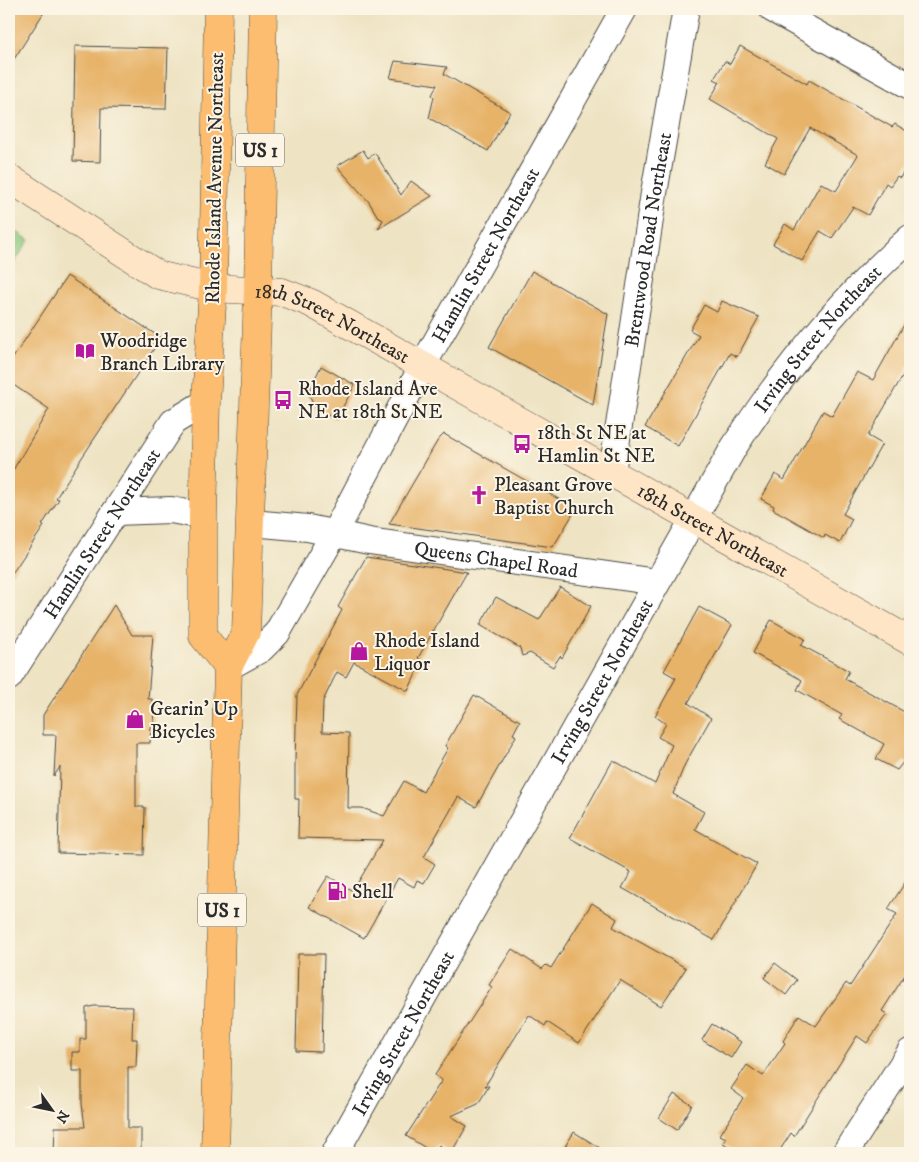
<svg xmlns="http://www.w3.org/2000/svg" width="919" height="1162" font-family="'IM FELL DW Pica',serif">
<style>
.green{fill:#8ecb81;stroke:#5c7b56}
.building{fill:#e7b369}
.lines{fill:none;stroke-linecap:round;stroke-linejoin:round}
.street-casing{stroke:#484742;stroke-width:28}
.secondary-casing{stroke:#484742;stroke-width:29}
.primary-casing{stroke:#484742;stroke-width:29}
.street{stroke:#fff;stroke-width:26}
.secondary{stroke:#fee5c5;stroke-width:28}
.primary{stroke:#fcbd6f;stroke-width:28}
.labels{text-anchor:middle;stroke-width:4;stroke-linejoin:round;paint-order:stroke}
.shield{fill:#fcf5e5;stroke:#6a6863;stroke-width:1}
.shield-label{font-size:19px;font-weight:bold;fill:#2b2b2b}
.street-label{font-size:20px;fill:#2b2b2b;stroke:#fcf5e5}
.poi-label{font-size:20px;fill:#2b2b2b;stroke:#fcf5e5;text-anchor:start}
</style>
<rect width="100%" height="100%" fill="#fcf5e5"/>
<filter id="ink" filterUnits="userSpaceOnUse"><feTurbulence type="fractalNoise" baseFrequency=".02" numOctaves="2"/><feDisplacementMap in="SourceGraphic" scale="10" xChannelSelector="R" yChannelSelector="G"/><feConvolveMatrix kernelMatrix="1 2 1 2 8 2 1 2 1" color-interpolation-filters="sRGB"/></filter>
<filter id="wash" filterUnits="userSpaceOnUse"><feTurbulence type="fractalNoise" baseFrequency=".0096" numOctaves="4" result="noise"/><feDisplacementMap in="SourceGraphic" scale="20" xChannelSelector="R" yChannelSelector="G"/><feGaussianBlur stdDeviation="1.12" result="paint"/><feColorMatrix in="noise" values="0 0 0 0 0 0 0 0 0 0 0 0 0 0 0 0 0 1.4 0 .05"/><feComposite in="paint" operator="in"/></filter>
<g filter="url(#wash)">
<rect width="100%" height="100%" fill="#eee3c3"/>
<!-- green -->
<path class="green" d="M9,227L29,240L9,271Z"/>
<g id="blocks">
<!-- building -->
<path class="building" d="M9,9H46L9,67Z
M75,46L168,48L166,109L101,108L100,162L73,161Z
M740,46L807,84L809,80L892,127L895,124L910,133V160L900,178L897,176L890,186L886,183L868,215L853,207L832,238L820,231L802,261L773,244L785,224L794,230L821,183L836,191L858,155L810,128L784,174L765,163L778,139L710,99L720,82L714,79L725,61L730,64Z
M395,61L447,67L444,74L510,112L488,151L429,118L434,97L432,95L437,85L390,78Z
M363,150L368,158L375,153L401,195L411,181L432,196L378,229L383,220L378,217L369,202L337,166Z
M532,271L608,314L593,405L489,347Z
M67,276L161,338L79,462L56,498L59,499L42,525L44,526L9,578V477L49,409L9,382V364Z
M722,301L759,317L737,357L730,353L678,446L645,427L699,335L690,330L704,305L717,312Z
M910,314V363L868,436L882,444L843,514L852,519L840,543L825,535L824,538L773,509L774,506L761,499L775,474L784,480L823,411L832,416L857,372L873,380Z
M321,366L355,385L336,419L317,410L308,393Z
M444,434L576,509L553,547L389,524L438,440Z
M366,557L467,572L418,658L422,661L408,691L354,662L346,677L337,672L323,701L322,732L349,733L348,808H362L384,816L404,781L423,792L448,748L445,746L474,695L520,721L513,734L516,736L476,807L458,797L424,857L435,864L424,883L417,880L414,887L398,878L364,938L309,907L328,876L353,891L383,840L298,838L299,799H295V761L297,695L342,610L338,607Z
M560,587L591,606L562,658L560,656L553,667L530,653L522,656L520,648L480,625L496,597L539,620Z
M114,605L132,635H153L148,699H152L154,722L151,727L150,743H136V807H145L144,855L58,853L60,767L54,776L56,735H43V715Z
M699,607L732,625L688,703L711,718L685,764L673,794L704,812L695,829L757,864L714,940L622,888L631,872L570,838L613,760L655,784L672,745L658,737L666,724L655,716L676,678L664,671Z
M771,620L805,639L801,645L849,671L845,679L910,715V764L904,761L897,770L876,759L884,744L839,719L842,715L797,690L802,680L753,653Z
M910,875V967L882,1011L887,1014L867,1043L857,1036L794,1136L791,1133L778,1153H739L723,1143L726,1138L720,1135L743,1098L731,1089L747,1065L763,1076L785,1043L783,1041L799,1015L816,1026L846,983L850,986L897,914L888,909Z
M592,903L617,919L613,927L686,968L661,1006L620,980L579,1043L547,1022L545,1026L529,1015L485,1086H489L478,1104L451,1116L467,1126L451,1153L439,1145L434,1153L406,1136L442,1080L435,1075L492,987L489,985L512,949L542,969L546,965L551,968Z
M298,954H324L322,1052L296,1051Z
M775,963L797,980L786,995L764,978Z
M94,1006L133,1007L132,1039H137L136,1067H128V1128H141V1153H54L55,1127H85L82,1104V1071H72V1052H80V1039H86V1008Z
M712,1024L741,1042L731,1058L702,1040Z
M674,1094L692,1105L677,1130L659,1118Z
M574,1132L608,1153H561Z"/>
</g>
</g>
<g filter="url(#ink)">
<use href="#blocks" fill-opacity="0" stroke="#484742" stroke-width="1"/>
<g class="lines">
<!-- street casing -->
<g class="street-casing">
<g id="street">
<path d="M772,9L910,86"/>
<path id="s1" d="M612,472L654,193L686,9"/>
<path d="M115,512L171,510L203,516"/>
<path id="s2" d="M251,523L308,528L369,541L657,582"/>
<path id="s3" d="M228,667L261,649L277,633L334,534L423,365L624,9"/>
<path id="s4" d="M9,677L173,422L206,402"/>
<path id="s5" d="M335,1153L734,447C784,369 841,299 910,238"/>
<path d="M845,1153L910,1052"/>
</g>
</g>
<!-- secondary casing -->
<g class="secondary-casing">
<g id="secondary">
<path id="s6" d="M9,178L158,275L213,288L282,292L311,303L910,641"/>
</g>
</g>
<!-- primary casing -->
<g class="primary-casing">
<path id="primary" d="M218,9L213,288L206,402L203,516V636L228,667
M215,1153L228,667L246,632L258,292L263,9"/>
</g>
<!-- street -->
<use href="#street" class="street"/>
<!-- secondary -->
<use href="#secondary" class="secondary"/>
<!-- primary -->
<use href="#primary" class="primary"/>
</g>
</g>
<!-- icons -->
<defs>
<g id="library-bare" transform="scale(1.5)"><path d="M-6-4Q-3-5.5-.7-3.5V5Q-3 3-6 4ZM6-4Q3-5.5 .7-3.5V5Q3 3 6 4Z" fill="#b5179e" stroke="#fcf5e5" stroke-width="2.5" paint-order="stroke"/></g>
<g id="bus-bare" transform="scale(1.5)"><path d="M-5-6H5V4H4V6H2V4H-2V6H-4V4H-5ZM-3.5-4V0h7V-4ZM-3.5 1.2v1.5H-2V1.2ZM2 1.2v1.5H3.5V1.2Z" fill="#b5179e" stroke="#fcf5e5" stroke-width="2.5" paint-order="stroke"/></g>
<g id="church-bare" transform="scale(1.5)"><path d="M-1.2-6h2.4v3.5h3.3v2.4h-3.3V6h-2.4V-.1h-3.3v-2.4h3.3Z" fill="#b5179e" stroke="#fcf5e5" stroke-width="2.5" paint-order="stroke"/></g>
<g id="shop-bare" transform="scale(1.5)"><path d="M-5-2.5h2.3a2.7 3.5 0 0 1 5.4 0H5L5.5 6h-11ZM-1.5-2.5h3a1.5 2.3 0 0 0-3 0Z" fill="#b5179e" stroke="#fcf5e5" stroke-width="2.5" paint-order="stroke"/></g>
<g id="fuel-bare" transform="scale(1.5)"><path d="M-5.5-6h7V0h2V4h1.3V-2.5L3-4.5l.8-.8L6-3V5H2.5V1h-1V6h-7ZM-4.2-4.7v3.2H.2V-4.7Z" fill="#b5179e" stroke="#fcf5e5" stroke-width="2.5" paint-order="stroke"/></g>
</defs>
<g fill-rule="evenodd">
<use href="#library-bare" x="85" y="351"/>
<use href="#bus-bare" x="283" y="400"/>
<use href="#bus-bare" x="522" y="444"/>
<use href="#church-bare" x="479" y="495"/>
<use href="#shop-bare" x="359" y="651"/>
<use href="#shop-bare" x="135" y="719"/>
<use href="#fuel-bare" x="337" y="891"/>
</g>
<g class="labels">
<!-- shield labels -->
<g class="shield">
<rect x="236" y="133.5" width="48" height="33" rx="4"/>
<rect x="198" y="893.5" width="48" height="33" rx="4"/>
</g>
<g class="shield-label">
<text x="260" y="157">US 1</text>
<text x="222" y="917">US 1</text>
</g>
<!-- street labels -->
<g class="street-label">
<text transform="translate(214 178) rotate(-89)" y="7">Rhode Island Avenue Northeast</text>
<text dy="7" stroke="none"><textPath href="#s1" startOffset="235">Brentwood Road Northeast</textPath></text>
<text dy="7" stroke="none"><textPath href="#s3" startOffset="492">Hamlin Street Northeast</textPath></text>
<text dy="7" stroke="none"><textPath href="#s6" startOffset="361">18th Street Northeast</textPath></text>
<text dy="7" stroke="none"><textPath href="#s5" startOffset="948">Irving Street Northeast</textPath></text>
<text dy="7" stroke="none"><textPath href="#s6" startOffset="796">18th Street Northeast</textPath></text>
<text dy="7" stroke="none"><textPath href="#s4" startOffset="171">Hamlin Street Northeast</textPath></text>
<text dy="7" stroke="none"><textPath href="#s2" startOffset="248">Queens Chapel Road</textPath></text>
<text dy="7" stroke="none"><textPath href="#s5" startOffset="542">Irving Street Northeast</textPath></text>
<text dy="7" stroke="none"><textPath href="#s5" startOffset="138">Irving Street Northeast</textPath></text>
</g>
<!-- poi labels -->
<g class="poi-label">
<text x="100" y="347">Woodridge<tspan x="100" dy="23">Branch Library</tspan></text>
<text x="298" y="395">Rhode Island Ave<tspan x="298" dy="23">NE at 18th St NE</tspan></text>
<text x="537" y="439">18th St NE at<tspan x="537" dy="23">Hamlin St NE</tspan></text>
<text x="494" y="491">Pleasant Grove<tspan x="494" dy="23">Baptist Church</tspan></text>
<text x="374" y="647">Rhode Island<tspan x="374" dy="23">Liquor</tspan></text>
<text x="150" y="715">Gearin' Up<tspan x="150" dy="23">Bicycles</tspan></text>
<text x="352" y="898">Shell</text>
</g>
</g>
<!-- margin -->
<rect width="919" height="1162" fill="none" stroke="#fcf5e5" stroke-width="30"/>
<!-- north arrow -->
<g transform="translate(52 1110) rotate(123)" stroke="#fcf5e5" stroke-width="4" paint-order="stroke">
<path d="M0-4L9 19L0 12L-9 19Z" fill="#2b2b2b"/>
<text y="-8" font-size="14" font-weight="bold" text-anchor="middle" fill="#2b2b2b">N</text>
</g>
</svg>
